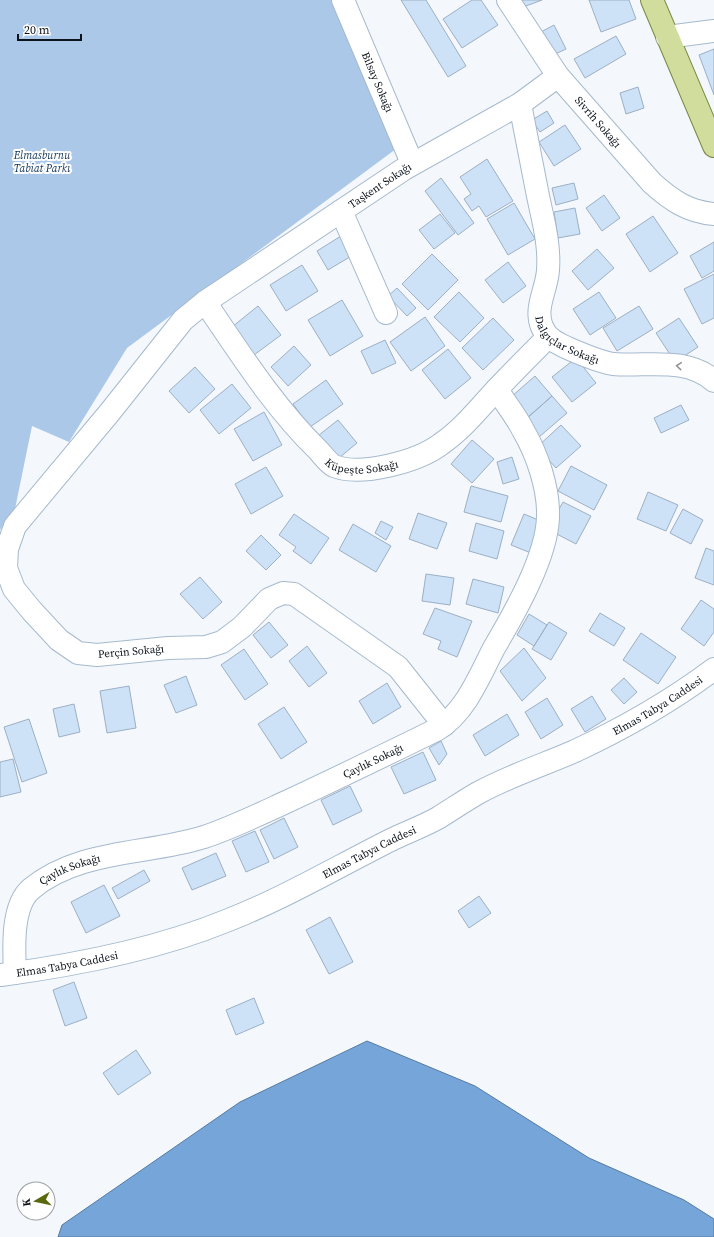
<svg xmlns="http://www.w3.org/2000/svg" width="714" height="1237" font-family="'Source Serif 4',serif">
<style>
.green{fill:#abc8e8}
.water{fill:#76a6d9;stroke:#567aa0}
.building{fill:#cee2f7;stroke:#9cafc4}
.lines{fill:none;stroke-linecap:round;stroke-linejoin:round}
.minor-casing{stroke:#a6b9ce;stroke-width:24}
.major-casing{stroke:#788744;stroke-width:24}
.minor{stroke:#fff;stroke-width:22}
.major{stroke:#d1dd9c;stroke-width:22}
.oneway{stroke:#929598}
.labels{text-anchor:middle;stroke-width:4;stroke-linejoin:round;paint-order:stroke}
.street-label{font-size:11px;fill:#0c131a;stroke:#fff}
.park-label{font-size:11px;font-style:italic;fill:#103354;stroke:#fff}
</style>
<rect width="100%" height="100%" fill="#f4f8fc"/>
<!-- green -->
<path class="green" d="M0,0H336L400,146L127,348L69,442L32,426L15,509L0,530Z"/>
<!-- water -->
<path class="water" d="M367,1041L475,1086L589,1158L684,1200L714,1219V1237H58L62,1225L240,1102Z"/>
<!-- building -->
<path class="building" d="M401,0H426L466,66L448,77Z
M472,0H481L498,25L462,48L443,19Z
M514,0H542L518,9Z
M589,0H629L636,19L601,32Z
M554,25L566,49L551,56L539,33Z
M616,36L626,54L585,78L574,59Z
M714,49V95L699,55Z
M638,87L644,108L626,114L620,93Z
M547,111L554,123L540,132L532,120Z
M565,125L581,149L554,166L539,142Z
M487,159L513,201L486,217L479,206L472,211L464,199L471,194L460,177Z
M441,178L474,223L458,235L425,191Z
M574,183L578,199L556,205L552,188Z
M604,195L620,218L602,231L586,208Z
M514,203L535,239L508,255L487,219Z
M575,208L580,234L558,238L554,212Z
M440,214L455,233L434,249L419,230Z
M653,216L678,253L650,272L626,234Z
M341,236L353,255L328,270L317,251Z
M714,242V271L702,278L690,256Z
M597,249L614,268L588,290L572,271Z
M432,254L458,280L428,310L402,284Z
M508,262L526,286L503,303L485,280Z
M302,265L318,291L286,311L270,285Z
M714,274V318L702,324L684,289Z
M397,288L416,308L407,316L388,296Z
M459,292L484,318L460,342L434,317Z
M599,292L616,318L590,335L573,309Z
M342,300L363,336L330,356L308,320Z
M258,306L281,335L254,355L232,327Z
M639,306L653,329L617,351L603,328Z
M425,317L445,346L411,371L390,342Z
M493,318L514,340L483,370L462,348Z
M679,318L698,347L675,362L656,333Z
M385,340L396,363L372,374L361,351Z
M294,346L311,365L288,386L271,367Z
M448,349L471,378L445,399L422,370Z
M576,358L596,383L572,402L552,377Z
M195,367L215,389L189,413L169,391Z
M535,376L552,396L528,417L511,397Z
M326,380L343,404L310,427L293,404Z
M232,384L251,408L219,434L200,410Z
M552,396L567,413L539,437L524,421Z
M681,405L689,420L661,433L654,418Z
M264,412L282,445L253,461L234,429Z
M338,420L357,443L333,463L314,439Z
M561,425L581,446L556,468L537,447Z
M472,440L494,459L472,483L451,464Z
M512,457L519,479L503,484L497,462Z
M571,466L607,485L594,510L558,491Z
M266,467L283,496L251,514L235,484Z
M471,486L508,496L501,522L464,512Z
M648,492L678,505L666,531L637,519Z
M563,502L591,516L576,544L551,531L555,516Z
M683,509L703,520L691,544L670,533Z
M418,513L447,523L437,549L409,539Z
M294,514L329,538L311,564L293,551L296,547L279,535Z
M524,514L543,522L531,553L511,545Z
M381,521L393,527L386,540L375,533Z
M476,523L504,531L497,559L469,551Z
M353,524L391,546L376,572L339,550Z
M261,535L281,555L266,570L246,551Z
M706,548L714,551V585L695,578Z
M426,574L454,578L450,605L422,601Z
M200,577L222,602L203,619L180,594Z
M473,579L504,587L498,613L466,604Z
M701,600L714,609V632L704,646L681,629Z
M435,608L472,621L457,657L438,649L441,641L423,634Z
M600,613L625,628L614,646L589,631Z
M529,614L547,625L534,646L517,635Z
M269,622L288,645L271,658L253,635Z
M549,622L567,633L551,660L532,649Z
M641,633L676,657L658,684L623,660Z
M307,646L327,673L309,687L289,661Z
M524,648L546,678L522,701L500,671Z
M244,649L268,684L245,700L221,665Z
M186,676L197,705L176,713L164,685Z
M624,678L637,692L624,704L611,690Z
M387,683L401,707L373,724L359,701Z
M129,686L136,728L107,733L100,691Z
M592,696L606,719L585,732L571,709Z
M547,698L563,725L541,739L525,712Z
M74,704L80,732L59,737L53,709Z
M284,707L307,742L281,759L258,724Z
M507,714L519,735L485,756L473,735Z
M29,719L47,773L22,782L4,727Z
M441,741L447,754L439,765L429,748Z
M423,752L436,780L404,794L391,767Z
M13,759L21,792L0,797V762Z
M350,786L362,811L333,825L321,800Z
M284,818L298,847L274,859L260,830Z
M255,831L269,862L246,872L232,841Z
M216,853L226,876L192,890L182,868Z
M144,870L150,881L118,899L112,888Z
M104,885L120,916L86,933L71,902Z
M479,896L491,913L469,928L458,911Z
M330,917L353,962L329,974L306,930Z
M74,982L87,1018L65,1026L53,990Z
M254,998L264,1023L236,1035L226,1010Z
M136,1050L151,1073L118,1095L103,1073Z"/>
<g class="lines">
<!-- minor casing -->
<g class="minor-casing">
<g id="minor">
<path id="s1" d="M343,0L412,163"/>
<path id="s2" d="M508,0L558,76L652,183C671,200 688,212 714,214"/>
<path d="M667,37L714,31"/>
<path id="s3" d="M520,104C526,134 532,165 538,196C543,220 550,245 548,270C547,289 534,308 542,327C544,330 546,335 549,337C558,346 600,362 613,364C646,367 686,356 714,381"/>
<path d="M341,211L386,313"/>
<path id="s4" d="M205,302C240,353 273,406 317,449C322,454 328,463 334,466C361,477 419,461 441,444C463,429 479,408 497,389C514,371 531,354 548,337"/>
<path id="s5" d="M444,725L398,667L294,594L283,593L269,599L242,627L222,642L206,647L168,648L97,655L78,653L59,640L32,611L14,589L6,568L7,549L15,526L110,412L183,320L205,302L404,169L520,104L558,76"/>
<path id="s6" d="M15,973C14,950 11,906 31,889C79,849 147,855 204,837C231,828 258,815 284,803C336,779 387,754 438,729C466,711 479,677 494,648C514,614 547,557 548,517C549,488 537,454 523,430C516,416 505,403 497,389"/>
<path id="s7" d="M1,975C76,965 155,950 226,921C280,900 330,871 381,845C399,835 420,828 438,818C451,810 464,801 478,793C509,776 543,765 575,751C624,728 670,702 714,669"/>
</g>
</g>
<!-- major casing -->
<g class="major-casing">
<path id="major" d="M652,0L714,146"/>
</g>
<!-- minor -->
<use href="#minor" class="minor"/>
<!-- major -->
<use href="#major" class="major"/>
</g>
<!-- one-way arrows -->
<defs><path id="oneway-chevron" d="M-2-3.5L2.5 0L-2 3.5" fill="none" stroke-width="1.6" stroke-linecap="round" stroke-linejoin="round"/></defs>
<use class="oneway" href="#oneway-chevron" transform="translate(679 366) rotate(-175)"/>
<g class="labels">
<!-- street labels -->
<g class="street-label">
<text dy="4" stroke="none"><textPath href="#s1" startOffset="89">Bilsay Sokağı</textPath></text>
<text dy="4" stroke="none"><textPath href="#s2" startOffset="152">Sivrih Sokağı</textPath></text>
<text dy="4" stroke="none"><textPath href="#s5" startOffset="1098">Taşkent Sokağı</textPath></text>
<text dy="4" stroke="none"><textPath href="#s3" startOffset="255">Dalgıçlar Sokağı</textPath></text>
<text dy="4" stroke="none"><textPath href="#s4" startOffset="237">Küpeşte Sokağı</textPath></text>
<text transform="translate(131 651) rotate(-5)" y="4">Perçin Sokağı</text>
<text dy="4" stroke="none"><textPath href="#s7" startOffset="715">Elmas Tabya Caddesi</textPath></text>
<text dy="4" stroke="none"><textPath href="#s6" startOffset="456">Çaylık Sokağı</textPath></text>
<text dy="4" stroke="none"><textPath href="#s7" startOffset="391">Elmas Tabya Caddesi</textPath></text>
<text dy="4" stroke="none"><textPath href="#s6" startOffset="132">Çaylık Sokağı</textPath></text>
<text dy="4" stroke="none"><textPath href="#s7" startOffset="67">Elmas Tabya Caddesi</textPath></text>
</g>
<!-- park labels -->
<g class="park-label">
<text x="42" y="159">Elmasburnu<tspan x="42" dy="13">Tabiat Parkı</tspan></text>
</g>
</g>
<!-- north arrow -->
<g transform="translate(36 1201) rotate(261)"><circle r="19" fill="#ffffff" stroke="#9ea1a3"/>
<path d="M0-3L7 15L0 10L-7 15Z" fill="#59670d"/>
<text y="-6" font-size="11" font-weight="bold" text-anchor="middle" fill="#0c131a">K</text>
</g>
<!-- scale -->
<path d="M18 34v6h63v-6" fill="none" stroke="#0c131a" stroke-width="2"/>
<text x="24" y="34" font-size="12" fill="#0c131a" stroke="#ffffff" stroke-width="3" paint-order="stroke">20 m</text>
</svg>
